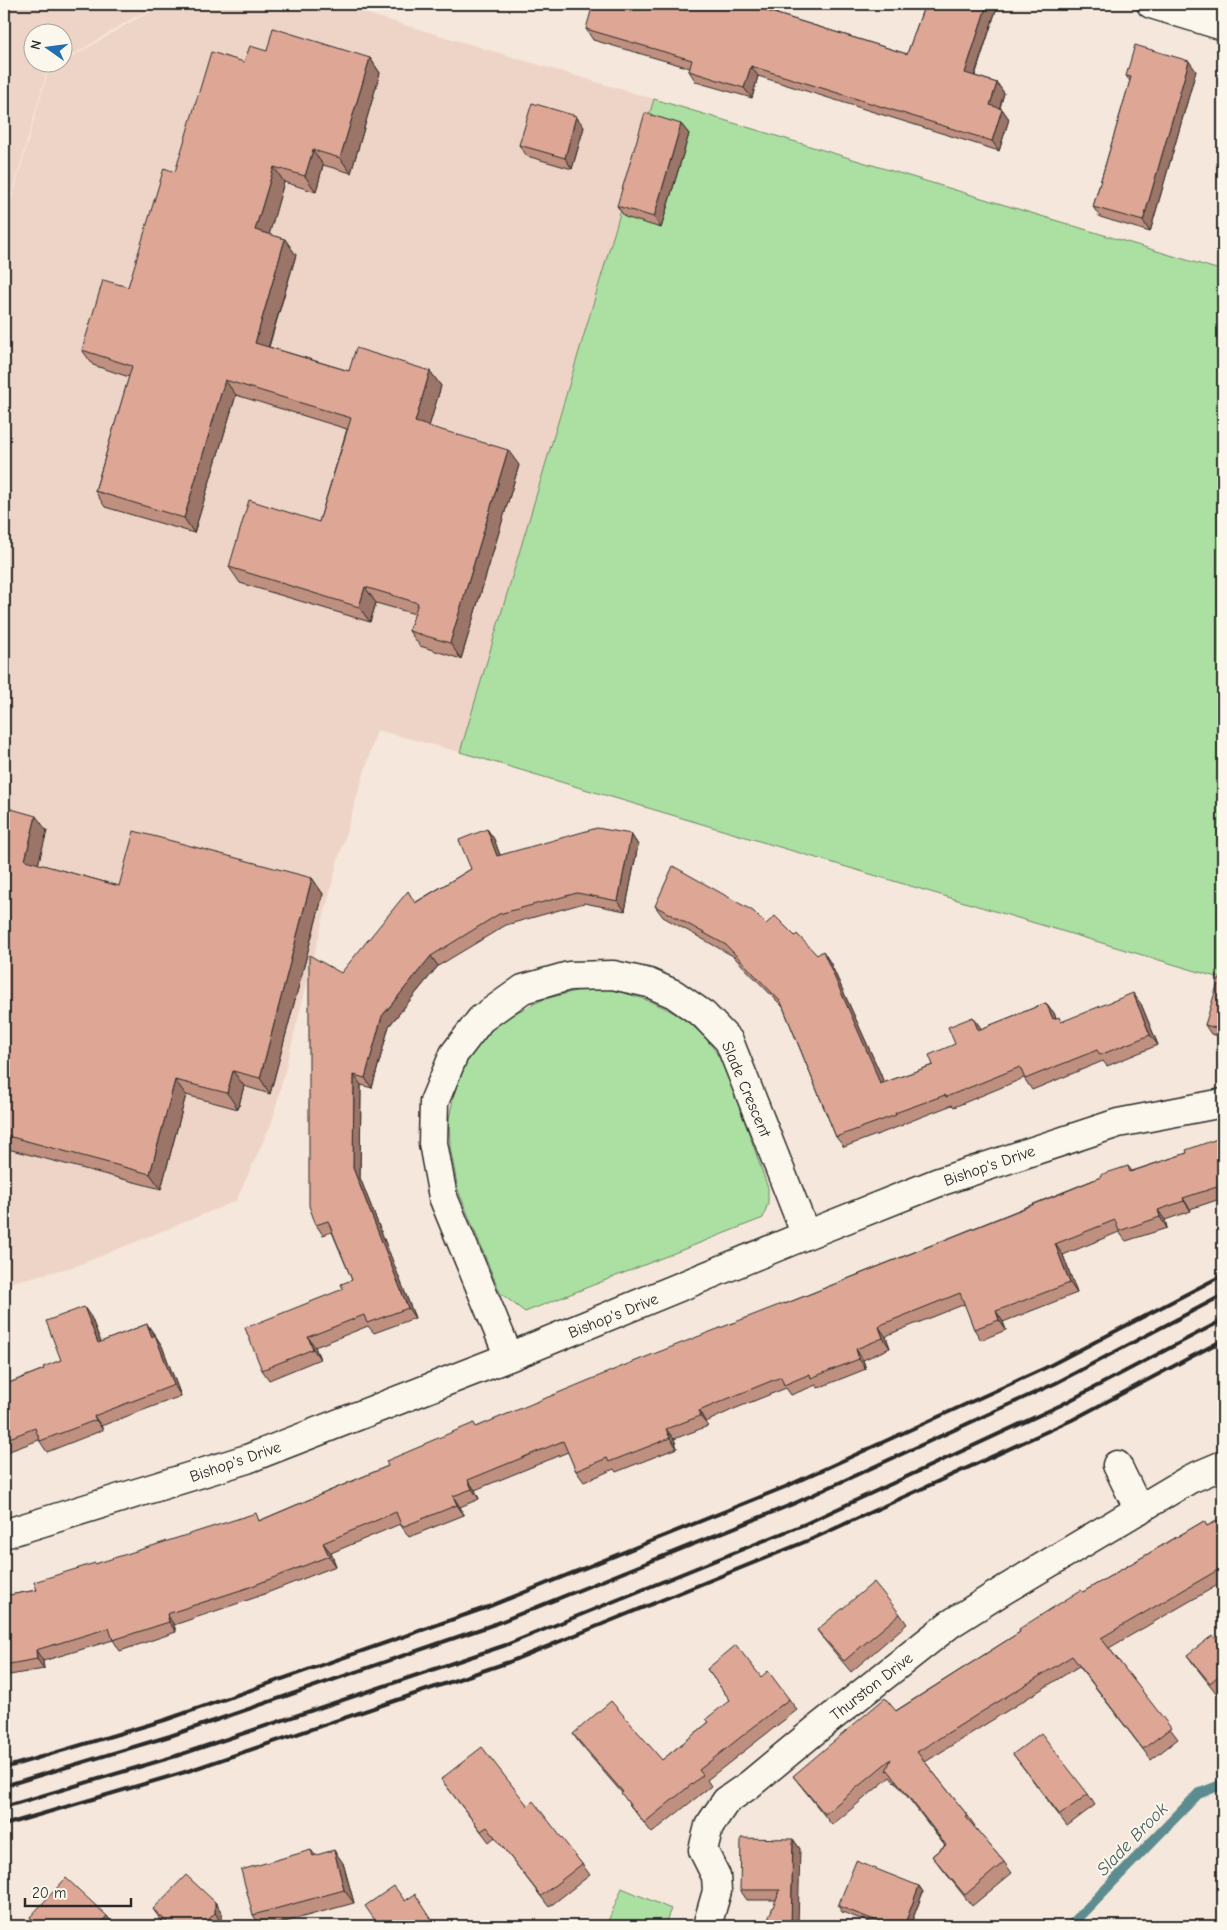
<svg xmlns="http://www.w3.org/2000/svg" width="1227" height="1930" font-family="'Comic Neue',sans-serif">
<style>
.built{fill:#eed4c6}
.green{fill:#abe0a2;stroke:#6b8666}
.lines{fill:none;stroke-linecap:round;stroke-linejoin:round}
.stream{stroke:#5b8c8f;stroke-width:10}
.minor-casing{stroke:#2b2b2b;stroke-width:31}
.minor{stroke:#fbf7ec;stroke-width:28}
.rail{stroke:#2b2b2b;stroke-width:4}
.wall{fill:#bf9080;stroke:#2b2b2b}
.shaded-wall{fill:#9b7568;stroke:#2b2b2b}
.building{fill:#dea795;stroke:#2b2b2b}
.labels{text-anchor:middle;stroke-width:4;stroke-linejoin:round;paint-order:stroke}
.street-label{font-size:16px;fill:#2b2b2b;stroke:#fbf7ec}
.water-label{font-size:18px;font-style:italic;fill:#435c5d;stroke:#fbf7ec}
</style>
<rect width="100%" height="100%" fill="#f5e7db"/>
<filter id="ink" filterUnits="userSpaceOnUse"><feTurbulence type="fractalNoise" baseFrequency=".02" numOctaves="2"/><feDisplacementMap in="SourceGraphic" scale="10" xChannelSelector="R" yChannelSelector="G"/><feConvolveMatrix kernelMatrix="1 2 1 2 8 2 1 2 1" color-interpolation-filters="sRGB"/></filter>
<g filter="url(#ink)">
<!-- built -->
<path class="built" d="M4,4H163L133,18L63,61L62,32H32V62L61,63L47,71L4,222Z
M166,4H334L654,99L460,752L377,730L338,860L272,1122L236,1201L76,1266L4,1284V769L19,772L4,768V226L48,71L134,20Z"/>
<!-- green -->
<path class="green" d="M654,99L1223,271V979L460,752Z
M607,989C643,996 682,1011 707,1040C726,1062 735,1093 744,1119C752,1142 760,1165 768,1188V1203L763,1218L525,1312L500,1293L458,1190L450,1146L449,1119L454,1094L466,1063L485,1035L507,1017L542,1000L579,990Z
M622,1888L671,1909L664,1926H606Z"/>
<g class="lines">
<!-- stream -->
<path class="stream" d="M1070,1926L1198,1794L1223,1784"/>
<!-- minor casing -->
<g class="minor-casing">
<path id="minor" d="M1151,4L1223,26
M509,1357L443,1197L433,1143L434,1102L454,1054L481,1019L523,989L569,976L613,975L649,983L674,994L704,1015L729,1041L806,1235
M1117,1465L1139,1510
M4,1534L247,1459L509,1357L806,1235L939,1182L1118,1123L1223,1103
M707,1926L717,1891L716,1876L703,1850L709,1826L726,1801L749,1785L818,1728L950,1624L1004,1590L1190,1479L1223,1465"/>
</g>
<!-- minor -->
<use href="#minor" class="minor"/>
<!-- rail -->
<path class="rail" d="M4,1768L165,1720L488,1607L785,1487L1045,1368L1223,1275
M4,1786L170,1736L495,1624L793,1504L1056,1383L1223,1295
M4,1807L176,1756L506,1645L805,1524L1061,1405L1223,1320
M4,1825L185,1772L509,1662L812,1539L1072,1420L1223,1340"/>
</g>
<!-- wall -->
<path class="wall" d="M925,4H991L996,10L975,76L997,83L1004,93L1000,108L1002,109L1009,119L999,151L758,76L752,98L696,82L689,71L690,68L593,40L586,29L708,6L777,14L907,54Z
M267,51L370,58L380,73L351,173L323,165L316,192L284,182L269,234L296,255L269,347L349,371H430L441,386L429,426L519,465L461,659L420,646L409,631L415,614L376,603L370,622L240,583L229,567L319,522L347,429L236,395L194,533L105,507L95,491L129,377L93,365L82,350L128,287L175,172L244,62Z
M1196,71L1150,232L1100,217L1093,207L1130,81L1126,76Z
M681,124L689,134L661,228L625,217L617,206Z
M584,127L572,169L527,156L519,145Z
M4,807L47,831L38,864L119,886L312,878L323,894L270,1094L244,1086L238,1109L186,1095L161,1189L4,1148Z
M487,829L494,839L500,855L631,834L638,845L625,911L584,903L506,925L438,966L389,1026L372,1088L361,1085L360,1178L415,1318L374,1333L368,1326L315,1347L320,1359L269,1380L262,1370L352,1280L332,1232L323,1235L316,1225L341,973L416,902L471,869Z
M655,906L766,924L795,936L817,955L830,962L881,1075L883,1083L933,1065L955,1044L981,1029L1046,1003L1054,1013L1056,1018L1062,1022L1141,1004L1158,1045L1107,1066L1103,1061L1032,1090L1024,1078L954,1107L952,1105L903,1124V1125L844,1147L836,1137L783,1007L733,956L663,917Z
M1223,981V1037L1211,1034L1205,1025Z
M1223,1137V1198L1190,1209L1191,1211L1165,1220L1167,1228L1126,1241L1119,1232L1063,1255L1077,1293L1003,1322L1006,1330L981,1340L974,1329L965,1304L890,1334L886,1337L890,1348L863,1360L866,1369L818,1388L816,1385L791,1395L786,1388L734,1409L706,1422L708,1426L674,1439L677,1448L616,1472L614,1469L584,1482L576,1471L568,1452L475,1490L479,1499L460,1507L464,1515L409,1537L402,1527L400,1524L331,1553L336,1566L254,1598L174,1625L176,1632L120,1651L113,1640L43,1661L44,1669L4,1676V1596L37,1590L96,1564L261,1520L388,1466L477,1427L785,1304L1128,1166L1132,1171L1187,1153Z
M91,1317L101,1342L147,1324L162,1346L181,1396L101,1426L103,1430L47,1452L39,1440L4,1453V1385L44,1369L61,1360Z
M1223,1518V1582L1109,1648L1178,1739L1151,1760L1079,1666L925,1762L968,1816L975,1826L974,1827L1004,1862L1012,1873L972,1906L932,1856L945,1845L895,1781L894,1782L890,1777L832,1825L801,1786L793,1776L1083,1592L1204,1521L1207,1526Z
M900,1614L907,1624L851,1672L825,1641L817,1630Z
M1223,1648V1689L1217,1694L1195,1666L1187,1655Z
M707,1669L761,1677L789,1699L797,1710L707,1780L711,1786L652,1833L629,1804L622,1793L580,1744L573,1734L662,1760L709,1722L730,1700Z
M1013,1754L1088,1794L1095,1805L1067,1826Z
M441,1779L528,1806L582,1864L590,1875L549,1907L495,1837L489,1842Z
M793,1839L800,1849L776,1900H747L740,1890Z
M311,1850L315,1855L343,1863L354,1903L270,1926H260L253,1915Z
M919,1886L923,1892L910,1926H880L842,1912L838,1906Z
M215,1902L222,1913V1924L220,1926H167L160,1919L153,1909Z
M107,1916L114,1926H36L30,1917Z"/>
<!-- shaded-wall -->
<path class="shaded-wall" d="M769,4H780L775,22L767,11Z
M987,4H991L996,10L972,83L965,73Z
M370,58L380,73L351,173L340,158Z
M1189,61L1196,71L1150,232L1143,221Z
M751,66L758,76L752,98L744,88Z
M997,83L1004,93L997,116L990,105Z
M1002,109L1009,119L999,151L992,141Z
M576,116L584,127L572,169L565,158Z
M681,124L689,134L661,228L654,217Z
M313,150L323,165L316,192L305,176Z
M274,167L284,182L266,246L255,230Z
M285,239L296,255L265,358L255,343Z
M430,371L441,386L426,437L415,422Z
M225,380L236,395L194,533L184,518Z
M508,450L519,465L461,659L450,643Z
M365,587L376,603L370,622L359,607Z
M36,816L47,831L35,876L25,860Z
M487,829L494,839L504,866L497,856Z
M631,834L638,845L625,911L618,901Z
M312,878L323,894L270,1094L260,1078Z
M823,951L830,962L881,1075L888,1095L880,1084Z
M431,956L438,966L389,1026L372,1088L365,1078L382,1016Z
M1133,993L1141,1004L1158,1045L1150,1035Z
M1046,1003L1054,1013L1061,1030L1053,1019Z
M973,1017L981,1028L986,1040L978,1030Z
M233,1071L244,1086L238,1109L227,1093Z
M354,1075L361,1085L360,1178L415,1318L408,1308L353,1168Z
M175,1080L186,1095L161,1189L150,1174Z
M1183,1198L1190,1209L1191,1211L1184,1201Z
M1158,1210L1165,1220L1167,1228L1160,1217Z
M1055,1244L1063,1255L1077,1293L1070,1283Z
M84,1307L91,1317L105,1353L98,1343Z
M996,1311L1003,1322L1006,1330L999,1320Z
M147,1324L154,1334L159,1347L152,1337Z
M879,1327L886,1337L890,1348L883,1338Z
M155,1335L162,1346L181,1396L174,1385Z
M308,1337L315,1347L320,1359L313,1349Z
M856,1349L863,1360L866,1369L859,1359Z
M699,1411L706,1422L708,1426L700,1416Z
M94,1416L101,1426L103,1430L96,1420Z
M666,1429L674,1439L677,1448L670,1438Z
M468,1480L475,1490L479,1499L472,1489Z
M453,1496L460,1507L464,1515L457,1505Z
M323,1543L331,1553L336,1566L329,1556Z
M167,1614L174,1625L176,1632L169,1622Z
M36,1650L43,1661L44,1669L37,1659Z
M793,1839L800,1849L798,1926H791Z
M334,1850L343,1863L354,1903L344,1890Z
M919,1886L923,1892L910,1926H904Z
M215,1902L222,1913V1924L215,1913Z
M107,1916L114,1926H97Z"/>
<!-- building -->
<path class="building" d="M593,4H702L708,6L709,4H769L767,11L907,54L925,4H987L965,73L997,83L990,105L1002,109L992,141L751,66L744,88L689,71L692,60L586,29Z
M273,28L370,58L340,158L313,150L305,176L274,167L255,230L285,239L255,343L349,371L356,348L430,371L415,422L508,450L450,643L409,631L418,603L365,587L359,607L229,567L249,500L319,522L351,418L225,380L184,518L95,491L132,366L82,350L103,280L128,287L164,168L175,172L211,52L244,62L250,46L267,51Z
M1135,45L1189,61L1143,221L1093,207L1131,77L1126,76Z
M532,103L576,116L565,158L519,145Z
M645,113L681,124L654,217L617,206Z
M4,807L36,816L25,860L119,886L134,831L312,878L260,1078L233,1071L227,1093L175,1080L150,1174L4,1135Z
M597,828L631,834L618,901L577,893L499,914L431,956L382,1016L365,1078L354,1075L353,1168L408,1308L367,1323L364,1315L308,1337L313,1349L262,1370L245,1328L343,1289L341,1284L352,1280L328,1221L316,1225L309,1206V955L341,973L408,891L415,903L471,869L459,840L487,829L497,856Z
M673,866L753,911L766,924L775,916L795,936L797,934L817,955L823,951L873,1065L880,1084L933,1065L929,1055L955,1044L948,1027L973,1017L978,1030L1046,1003L1053,1019L1059,1017L1061,1022L1133,993L1150,1035L1100,1055L1097,1050L1025,1079L1020,1067L946,1097L945,1095L895,1113L896,1115L836,1137L781,1002L726,945L655,906Z
M1219,979L1223,981V1030L1205,1025Z
M1223,1137V1185L1183,1198L1184,1201L1158,1210L1160,1217L1119,1231L1115,1220L1055,1244L1070,1283L996,1311L999,1320L974,1329L960,1293L883,1324L879,1327L883,1338L856,1349L859,1359L811,1378L810,1374L784,1385L781,1377L727,1399L699,1411L700,1416L666,1429L670,1438L609,1462L607,1458L576,1471L563,1441L468,1480L472,1489L453,1496L457,1505L402,1527L396,1512L323,1543L329,1556L247,1588L167,1614L169,1622L113,1640L109,1628L36,1650L37,1659L4,1665V1596L37,1590L34,1582L95,1563V1564L256,1513L259,1521L388,1466L386,1461L424,1445V1444L474,1423L476,1427L628,1364L784,1303L785,1304L1062,1193L1101,1177L1100,1175L1128,1166L1130,1172L1187,1153L1186,1150Z
M84,1307L98,1343L147,1324L152,1337L155,1335L174,1385L94,1416L96,1420L40,1441L35,1428L4,1440V1385L44,1369L43,1367L61,1360L46,1321Z
M1223,1518V1567L1101,1638L1171,1728L1143,1749L1072,1656L917,1752L968,1816L966,1817L1004,1862L965,1895L932,1856L946,1845L888,1770L886,1771L891,1759L825,1814L793,1776L885,1698L896,1711L1020,1632L1019,1629L1081,1590L1083,1592L1204,1521L1207,1526Z
M874,1582L900,1614L844,1661L817,1630Z
M1213,1635L1223,1648V1672L1210,1683L1187,1655Z
M736,1645L761,1677L768,1671L789,1699L699,1770L703,1775L644,1823L621,1793L623,1792L573,1734L611,1701L662,1760L709,1722L706,1719L730,1700L707,1669Z
M1041,1733L1088,1794L1060,1815L1013,1754Z
M482,1747L528,1806L533,1801L582,1864L541,1896L487,1827L481,1831L441,1779Z
M741,1838L793,1839L791,1926H765L780,1890H740Z
M311,1850L313,1856L334,1850L344,1890L253,1915L241,1870Z
M856,1861L919,1886L904,1926H890L838,1906Z
M186,1875L215,1902V1913L202,1926H171L153,1909Z
M66,1878L107,1916L97,1926H40L30,1917Z
M394,1886L405,1901L415,1894L436,1926H379L365,1906Z"/>
</g>
<g class="labels">
<!-- street labels -->
<g class="street-label">
<text transform="translate(747 1089) rotate(67)" y="6">Slade Crescent</text>
<text transform="translate(989 1165) rotate(-19)" y="6">Bishop's Drive</text>
<text transform="translate(613 1315) rotate(-22)" y="6">Bishop's Drive</text>
<text transform="translate(235 1461) rotate(-19)" y="6">Bishop's Drive</text>
<text transform="translate(871 1686) rotate(-38)" y="6">Thurston Drive</text>
</g>
<!-- water labels -->
<g class="water-label">
<text transform="translate(1132 1839) rotate(-46)" y="6">Slade Brook</text>
</g>
</g>
<!-- margin -->
<rect width="1227" height="1930" fill="none" stroke="#fbf7ec" stroke-width="20"/>
<rect x="10" y="10" width="1207" height="1910" fill="none" stroke="#2b2b2b" stroke-width="2" filter="url(#ink)"/>
<!-- north arrow -->
<g transform="translate(48 48) rotate(284)"><circle r="24" fill="#fbf7ec" stroke="#a8a59f"/>
<path d="M0-4L9 19L0 12L-9 19Z" fill="#1f6fb2"/>
<text y="-8" font-size="14" font-weight="bold" text-anchor="middle" fill="#2b2b2b">N</text>
</g>
<!-- scale -->
<path d="M25 1898v8h106v-8" fill="none" stroke="#2b2b2b" stroke-width="2.5"/>
<text x="32" y="1898" font-size="15" fill="#2b2b2b" stroke="#fbf7ec" stroke-width="4" paint-order="stroke">20 m</text>
</svg>
